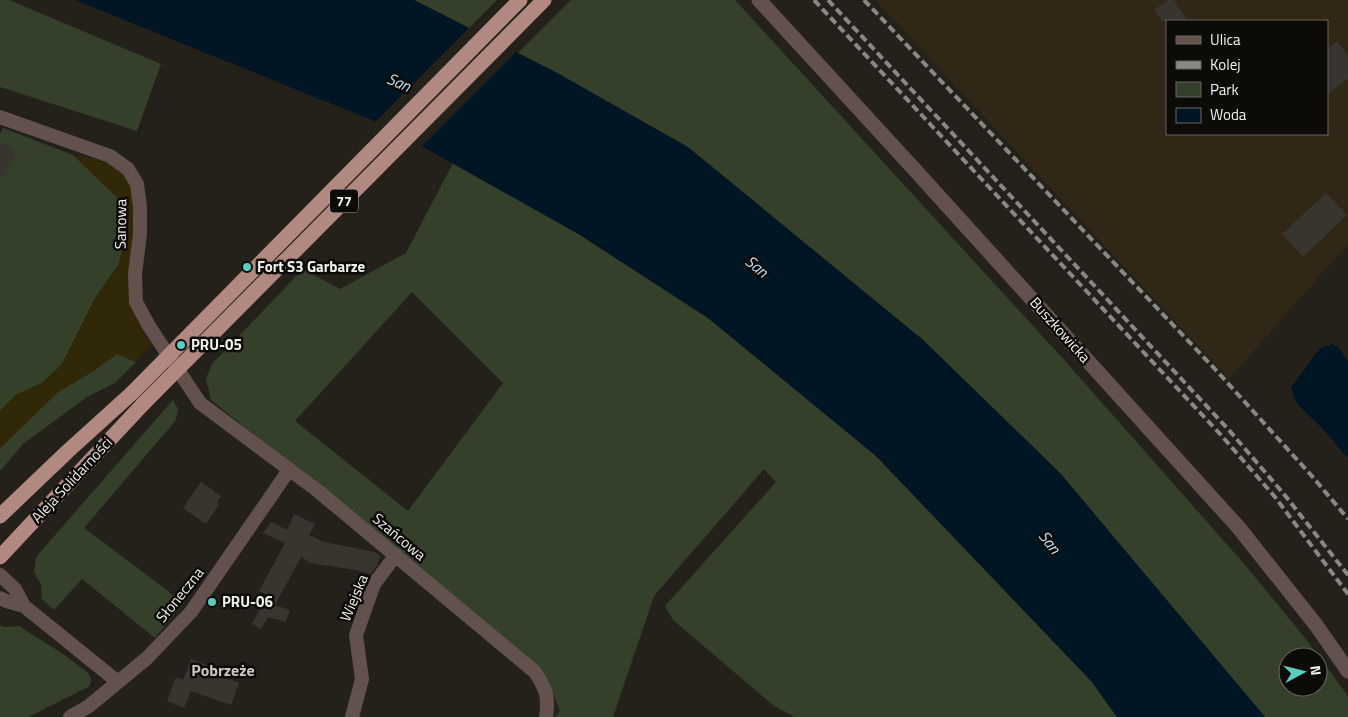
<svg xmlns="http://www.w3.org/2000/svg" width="1348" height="717" font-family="'Titillium Web',sans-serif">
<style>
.industrial{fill:#302717;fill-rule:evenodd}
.green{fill:#35402b;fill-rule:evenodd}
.sand{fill:#302807}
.water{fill:#001624}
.pier{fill:#24211b}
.building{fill:#38352f}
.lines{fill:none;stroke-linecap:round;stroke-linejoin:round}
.minor{stroke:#63514d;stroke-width:14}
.tertiary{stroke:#63514d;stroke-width:15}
.trunk{stroke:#b18980;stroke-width:15}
.rail{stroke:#8a8883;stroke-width:4;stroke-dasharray:8 4;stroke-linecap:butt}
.trunk-bridge{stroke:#b18980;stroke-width:15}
.poi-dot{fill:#58cec0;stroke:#0c0b08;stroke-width:2}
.labels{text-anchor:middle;stroke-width:5;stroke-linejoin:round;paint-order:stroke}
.shield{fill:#0c0b08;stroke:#aeaca8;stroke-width:1}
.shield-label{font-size:14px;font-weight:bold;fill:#f3f1ed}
.street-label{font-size:15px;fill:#f3f1ed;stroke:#0c0b08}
.poi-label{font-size:15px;font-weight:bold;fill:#f3f1ed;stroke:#0c0b08;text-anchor:start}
.water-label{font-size:16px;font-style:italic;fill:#bde1fa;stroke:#0c0b08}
.neighbourhood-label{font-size:16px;font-weight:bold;fill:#cbc7c0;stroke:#0c0b08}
</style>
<rect width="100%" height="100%" fill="#24211b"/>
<!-- industrial -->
<path class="industrial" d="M875,0H1348V244L1229,379ZM1167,21H1327V134H1167Z"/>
<!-- green -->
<path class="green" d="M0,0H9L161,64L137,131L0,87Z
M414,0H497L469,28Z
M571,0H735L1066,362L1246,566L1305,638L1348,696V717H1265L1060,473L922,339L561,75L518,53ZM1288,657H1318V687H1288Z
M3,128L73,155L120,200L128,219L119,264L95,298L62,364L42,383L16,395L0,411V134Z
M453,163L580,235L708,318L876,456L1092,682L1117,717H795L774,706L673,620L665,606L776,482L764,469L654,596L613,717H555L560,711L547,679L386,540L211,400L206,379L212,364L303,269L340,289L406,253ZM412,292L503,383L408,511L295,421Z
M117,354L136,362L115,383L87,397L23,444L0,471V448L7,441L58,392L95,370Z
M173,400L178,409L176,420L84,528L184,603L155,638L82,579L54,610L42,599L41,585L34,572L36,557Z
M0,625L4,627L19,626L66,656L88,673L91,679L90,686L28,717H0Z"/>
<!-- sand -->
<path class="sand" d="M73,155L108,161L125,176L133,190L135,231L132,301L146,337L153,342L136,362L117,354L95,370L58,392L0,448V411L16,395L42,383L62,364L95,298L119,264L128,219L120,200Z"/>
<!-- water -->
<path class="water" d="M75,0H414L561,75L688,147L922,339L1060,473L1265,717H1117L1092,682L876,456L708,318L580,235L384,125Z
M1333,344L1339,348L1348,362V458L1322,428L1303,410L1295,401L1291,387L1320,348Z"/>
<!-- pier -->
<path class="pier" d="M471,26L518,50L420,148L373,124Z"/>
<!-- building -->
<path class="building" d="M1168,0H1174L1188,21H1162L1154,10Z
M1337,41L1348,56V78L1327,95V49Z
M0,141L17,152L0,180Z
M1326,193L1347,215L1303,257L1282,234Z
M201,482L221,496L217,502L219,504L206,524L183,508Z
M294,514L315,524L309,535L324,542L375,552L380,556L377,566L370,574L356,570L310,563L301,557L275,605L290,610L285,622L268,617L261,629L252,624L267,595L259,591L285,543L263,533L271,522L287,530Z
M191,659L213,667L211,672L239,683L231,705L191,691L184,708L167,701L176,677L183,680Z"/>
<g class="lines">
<!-- minor -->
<path class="minor" d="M0,117L110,156L128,169L137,184L140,207V234L135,274L136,302L149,326L200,403L318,491L535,672C546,689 549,696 546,717
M0,575L15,589L24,606L118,682
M0,598L6,601L24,606
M70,717L89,706L147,658L191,612L289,470
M352,717L362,679L356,635L374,584L396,555"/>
<!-- tertiary -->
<path class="tertiary" d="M759,0L915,170L1239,528L1316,625L1348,671"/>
<!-- trunk -->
<path class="trunk" d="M0,516L68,451L132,393
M0,557L144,403"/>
<!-- rail -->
<path class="rail" d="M814,0L1221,435L1275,497L1348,594
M828,0L1228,429L1283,493L1348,575
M864,0L1214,368L1311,475L1348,519"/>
<!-- trunk-bridge -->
<path class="trunk-bridge" d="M132,393L520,0
M144,403L544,0"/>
</g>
<!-- markers -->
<g class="poi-dot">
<circle cx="247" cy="267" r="5"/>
<circle cx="181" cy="345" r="5"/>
<circle cx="212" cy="602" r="5"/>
</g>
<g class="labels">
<!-- shield labels -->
<rect class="shield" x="330" y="189.5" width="28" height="23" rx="4"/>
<g class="shield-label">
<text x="344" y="206">77</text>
</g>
<!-- street labels -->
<g class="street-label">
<text transform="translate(121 224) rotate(-89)" y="5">Sanowa</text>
<text transform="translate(1060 330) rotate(48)" y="5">Buszkowicka</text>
<text transform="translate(72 480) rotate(-47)" y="5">Aleja Solidarności</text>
<text transform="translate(399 537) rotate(40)" y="5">Szańcowa</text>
<text transform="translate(180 595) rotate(-51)" y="5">Słoneczna</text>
<text transform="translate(354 598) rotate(-67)" y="5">Wiejska</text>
</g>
<!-- poi labels -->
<g class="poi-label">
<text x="257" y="272">Fort S3 Garbarze</text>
<text x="191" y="350">PRU-05</text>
<text x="222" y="607">PRU-06</text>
</g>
<!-- water labels -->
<g class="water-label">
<text transform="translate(399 82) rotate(23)" y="6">San</text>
<text transform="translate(757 266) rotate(39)" y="6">San</text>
<text transform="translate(1050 542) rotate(52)" y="6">San</text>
</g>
<!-- neighbourhood labels -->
<g class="neighbourhood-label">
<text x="223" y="676">Pobrzeże</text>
</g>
</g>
<!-- legend -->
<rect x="1166" y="20" width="162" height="115" fill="#0c0b08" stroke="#686764"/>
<rect x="1176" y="36" width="25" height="8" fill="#63514d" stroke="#686764"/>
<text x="1210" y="45" font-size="15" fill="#f3f1ed">Ulica</text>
<rect x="1176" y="61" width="25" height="8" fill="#8a8883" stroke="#686764"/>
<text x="1210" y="70" font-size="15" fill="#f3f1ed">Kolej</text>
<rect x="1176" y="82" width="25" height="15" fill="#35402b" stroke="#686764"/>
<text x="1210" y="95" font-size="15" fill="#f3f1ed">Park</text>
<rect x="1176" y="108" width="25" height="15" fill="#001624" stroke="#686764"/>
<text x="1210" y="120" font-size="15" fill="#f3f1ed">Woda</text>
<!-- north arrow -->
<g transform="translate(1303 672) rotate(83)"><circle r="24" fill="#0c0b08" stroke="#686764"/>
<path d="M0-4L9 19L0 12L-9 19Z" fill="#58cec0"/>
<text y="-8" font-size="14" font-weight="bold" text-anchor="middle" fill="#f3f1ed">N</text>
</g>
</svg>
